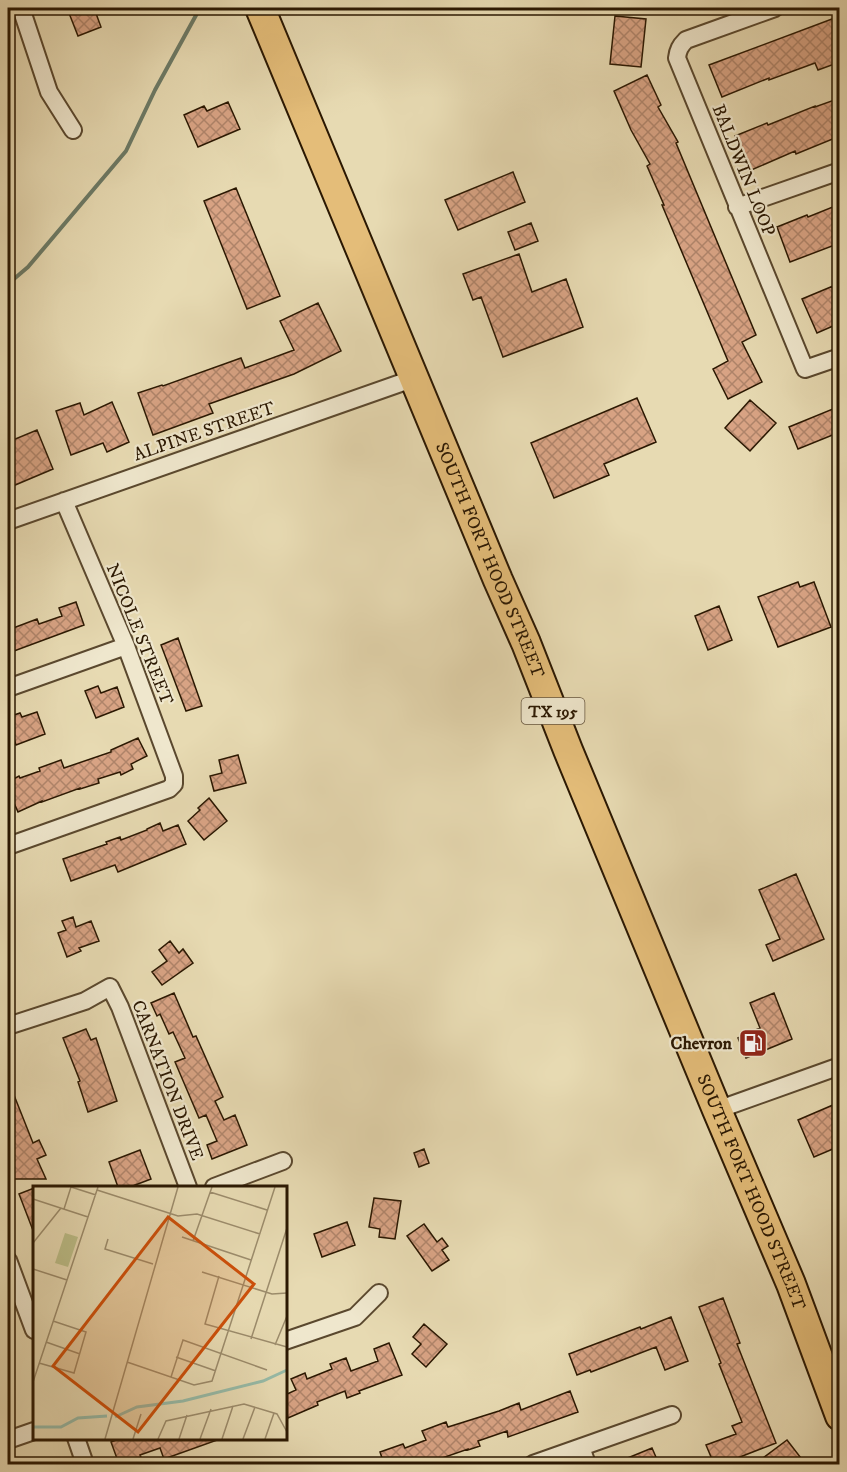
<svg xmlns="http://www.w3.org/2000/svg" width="847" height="1472" font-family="'IM FELL DW Pica',serif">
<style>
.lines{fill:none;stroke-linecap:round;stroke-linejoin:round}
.stream{stroke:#6c7a66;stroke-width:4}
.building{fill:url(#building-cross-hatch);stroke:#2b1802;stroke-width:1.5}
.street-casing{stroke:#5a482e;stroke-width:20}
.highway-casing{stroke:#2b1802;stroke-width:32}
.street{stroke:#efe7cd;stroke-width:16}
.highway{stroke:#e4bd79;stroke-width:28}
.labels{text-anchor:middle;stroke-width:4.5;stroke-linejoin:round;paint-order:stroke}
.shield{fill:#efe7cd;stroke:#66563f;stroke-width:1.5}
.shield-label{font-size:16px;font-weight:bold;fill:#2b1802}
.street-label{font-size:18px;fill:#2b1802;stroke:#efe7cd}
.poi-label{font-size:18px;font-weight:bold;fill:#2b1802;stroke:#efe7cd;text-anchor:end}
.inset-river{fill:none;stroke:#97bba8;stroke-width:3}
.inset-road{fill:none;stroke:#9c8c6c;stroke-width:1.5}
.view{fill:#cc4f0a;fill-opacity:0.15;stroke:#cc4f0a;stroke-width:3}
.inset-edge{fill:none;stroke:#2b1802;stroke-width:3}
</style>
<defs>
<pattern id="building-cross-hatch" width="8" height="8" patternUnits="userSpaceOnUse" patternTransform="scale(1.5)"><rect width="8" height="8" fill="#d8a384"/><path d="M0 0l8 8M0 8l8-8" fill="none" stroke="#af846a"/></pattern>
</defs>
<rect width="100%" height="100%" fill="#e7dab2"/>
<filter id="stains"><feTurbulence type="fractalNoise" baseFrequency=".00333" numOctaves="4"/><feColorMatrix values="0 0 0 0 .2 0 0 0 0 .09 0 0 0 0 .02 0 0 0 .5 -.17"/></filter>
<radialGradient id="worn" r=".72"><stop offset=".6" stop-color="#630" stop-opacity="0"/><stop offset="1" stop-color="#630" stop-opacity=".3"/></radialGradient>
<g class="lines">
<!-- stream -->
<path class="stream" d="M8,284L28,267L126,151L155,90L200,8"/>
</g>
<!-- building -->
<path class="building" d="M67,8H94L101,27L78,36Z
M615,16L646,19L641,67L610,64Z
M832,19L840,39V62L818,70L815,63L769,80V78L722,97L709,65Z
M647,75L661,105L658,107L678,142L676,143L756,335L742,342L762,382L728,399L713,369L728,361L662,205H664L647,166L650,164L631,130L614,91Z
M840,98V136L796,154L795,151L749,171L735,136L767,123L768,125L815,106V107Z
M228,102L240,129L198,147L184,115L204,106L207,111Z
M513,172L525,202L458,230L445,200Z
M236,188L280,296L247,309L204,201Z
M840,204V243L790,262L777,227L807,215L808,217Z
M531,223L538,241L515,250L508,232Z
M519,254L532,292L566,279L583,327L503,357L481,297L473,300L463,274Z
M833,286L840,302V323L817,333L802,299Z
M318,303L341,351L294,374L209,404L213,413L153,435L138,393L162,385L163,386L241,358L245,368L294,350L280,321Z
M637,398L656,442L604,464L609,475L554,498L531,443Z
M750,400L776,423L750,451L725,428Z
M112,402L129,442L107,452L103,443L71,455L56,411L80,403L84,415Z
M840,406V432L798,449L789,427Z
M37,430L53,469L8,488V442Z
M798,582L800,587L814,582L831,627L778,647L758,597Z
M76,602L84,625L14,651L8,630L37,619L39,624L62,616L59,608Z
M719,606L732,640L708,650L695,616Z
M178,638L202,706L186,711L161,645Z
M98,686L101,693L117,687L124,707L96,718L85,691Z
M37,712L45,734L16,745L8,721V717L20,713L22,717Z
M138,738L147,756L131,764L133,769L121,775L120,772L98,779L99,783L80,789V788L42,802V801L18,812L14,803L8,806V782L19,776L20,778L40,771L39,768L61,760L64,768L111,752V750Z
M238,755L246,783L214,791L210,776L222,773L219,760Z
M209,798L227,821L204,840L188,821L200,810L198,808Z
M160,823L163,831L178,825L186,844L118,872L115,865L71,881L63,859L107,844L106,842L120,837L121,840L147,830V829Z
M796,874L824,939L773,961L766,945L780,939L759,890Z
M73,917L76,927L91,921L99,941L79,948L81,951L67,957L58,933L66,930L62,921Z
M170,941L179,953L183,949L193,963L162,985L152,972L167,961L159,950Z
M174,993L193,1037L196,1036L223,1097L215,1101L224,1120L235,1115L247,1145L212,1159L207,1145L217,1141L206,1115L199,1118L175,1062L185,1058L173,1032L169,1034L160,1014L157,1016L151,1003Z
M774,993L792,1039L746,1058L738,1038L760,1028L750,1003Z
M86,1029L91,1040L96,1038L117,1101L88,1112L78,1082L80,1081L63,1038Z
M8,1080L33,1143L39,1140L46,1155L37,1159L46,1179H13L8,1167L13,1165L8,1152Z
M840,1102V1146L814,1157L798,1120Z
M424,1149L429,1163L419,1167L414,1153Z
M140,1150L151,1179L130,1187H118L109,1162Z
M34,1188V1233L19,1194Z
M374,1198L401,1201L395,1239L379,1237L380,1229L369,1227Z
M347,1222L355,1245L322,1257L314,1234Z
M424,1224L437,1242L442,1238L448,1246L442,1250L449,1260L432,1271L407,1236Z
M723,1298L740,1343L737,1344L776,1443L722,1464H714L706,1445L736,1434L732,1426L742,1422L719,1364L721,1363L699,1307Z
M671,1317L688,1361L665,1370L656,1347L591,1372L590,1370L577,1375L569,1354L640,1327L641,1329Z
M424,1324L447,1344L426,1367L412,1354L421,1344L413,1337Z
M389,1343L402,1375L359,1391L360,1393L347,1398L345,1391L317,1402L318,1405L288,1418L285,1410V1395L296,1390L291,1379L305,1373L307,1379L332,1369L330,1364L346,1358L351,1371L378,1361L374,1349Z
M570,1391L578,1412L508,1437L507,1431L478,1441L480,1446L468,1450V1449L425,1464H384L380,1452L403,1444L405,1448L426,1440L422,1431L446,1422L448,1427L499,1411L519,1403L521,1410Z
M124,1437H220V1439L164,1459L160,1448L140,1455L144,1464H119L111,1442Z
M787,1440L801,1458L793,1464H755Z
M652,1448L659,1464H613Z"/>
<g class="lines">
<!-- street casing -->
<g class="street-casing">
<path id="street" d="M21,8L49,92L73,130
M775,8L686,40C680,46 678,50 677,58L805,369L840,357
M737,207L840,171
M8,521L415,378
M8,688L126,646
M8,846L169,789L174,784V776L126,646L64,501
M8,1026L85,1001L110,987L120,1007L188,1187
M717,1110L840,1066
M214,1187L283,1161
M8,1260L34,1330
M285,1341L355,1317L379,1293
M76,1438L85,1464
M8,1440L34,1431
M581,1447L587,1464
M533,1464L672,1415"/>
</g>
<!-- highway casing -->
<g class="highway-casing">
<g id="highway">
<path id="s1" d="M260,8L498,580L526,643L568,750L717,1110L791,1284L840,1416"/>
</g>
</g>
<!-- street -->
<use href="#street" class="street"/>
<!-- highway -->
<use href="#highway" class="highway"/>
</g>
<!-- icons -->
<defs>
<g id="fuel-square" transform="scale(1.5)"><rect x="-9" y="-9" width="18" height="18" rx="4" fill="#8f2418" stroke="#efe7cd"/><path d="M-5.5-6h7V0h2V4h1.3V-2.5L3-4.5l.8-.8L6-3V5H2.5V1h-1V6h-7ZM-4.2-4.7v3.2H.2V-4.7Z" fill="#fff"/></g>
</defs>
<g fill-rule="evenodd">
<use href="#fuel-square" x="753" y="1043"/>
</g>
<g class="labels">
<!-- shield labels -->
<rect class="shield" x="521.5" y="698" width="63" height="26" rx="4.5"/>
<g class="shield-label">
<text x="553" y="717">TX 195</text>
</g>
<!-- street labels -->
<g class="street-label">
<text transform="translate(744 170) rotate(68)" y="6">BALDWIN LOOP</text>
<text transform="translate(204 431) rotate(-19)" y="6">ALPINE STREET</text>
<text dy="6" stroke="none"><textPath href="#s1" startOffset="598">SOUTH FORT HOOD STREET</textPath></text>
<text transform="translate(140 634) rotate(68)" y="6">NICOLE STREET</text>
<text transform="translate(168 1080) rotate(69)" y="6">CARNATION DRIVE</text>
<text dy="6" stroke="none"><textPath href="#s1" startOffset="1282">SOUTH FORT HOOD STREET</textPath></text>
</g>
<!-- poi labels -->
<g class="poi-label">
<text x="732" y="1049">Chevron</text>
</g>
</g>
<!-- overview -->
<g transform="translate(33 1186)">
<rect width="254" height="254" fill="#e7dab2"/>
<path d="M32,47L45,51L35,81L22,77Z" fill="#bcbe88"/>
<path class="inset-river" d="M82,231L104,221L150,215L230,195L254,184M0,241H28L45,232L74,230"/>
<path class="inset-road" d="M64,4L145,30L164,28L227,48M177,6L234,24M0,13L55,31M31,23L38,1L63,9M149,51L218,74M75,53L72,63L120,78M160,55L179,1M0,57L28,22M0,83L34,94M169,86L239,108L254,107M186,90L172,138L254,161M218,153L254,42M13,156L47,168M242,159L254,130M143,171L183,185M94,176L161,199L179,195L242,1M6,177L41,187L53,146L20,135M138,191L150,154L234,184M0,196L65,1M72,253L145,1M100,253L108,228M125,253L133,235L211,218L244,228L254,246M146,253L154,229M167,253L178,223M189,253L200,220M210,253L222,221M232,253L241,227"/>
<path class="view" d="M135,31L221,98L105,246L20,180Z"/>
<rect width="254" height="254" class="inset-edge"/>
</g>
<!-- margin -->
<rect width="847" height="1472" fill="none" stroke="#e7dab2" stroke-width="30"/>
<rect x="9" y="9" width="829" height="1454" fill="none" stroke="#2b1802" stroke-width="3"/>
<rect x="15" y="15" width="817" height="1442" fill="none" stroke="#2b1802" stroke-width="1.5"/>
<rect width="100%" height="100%" filter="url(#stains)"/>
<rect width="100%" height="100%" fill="url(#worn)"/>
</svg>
